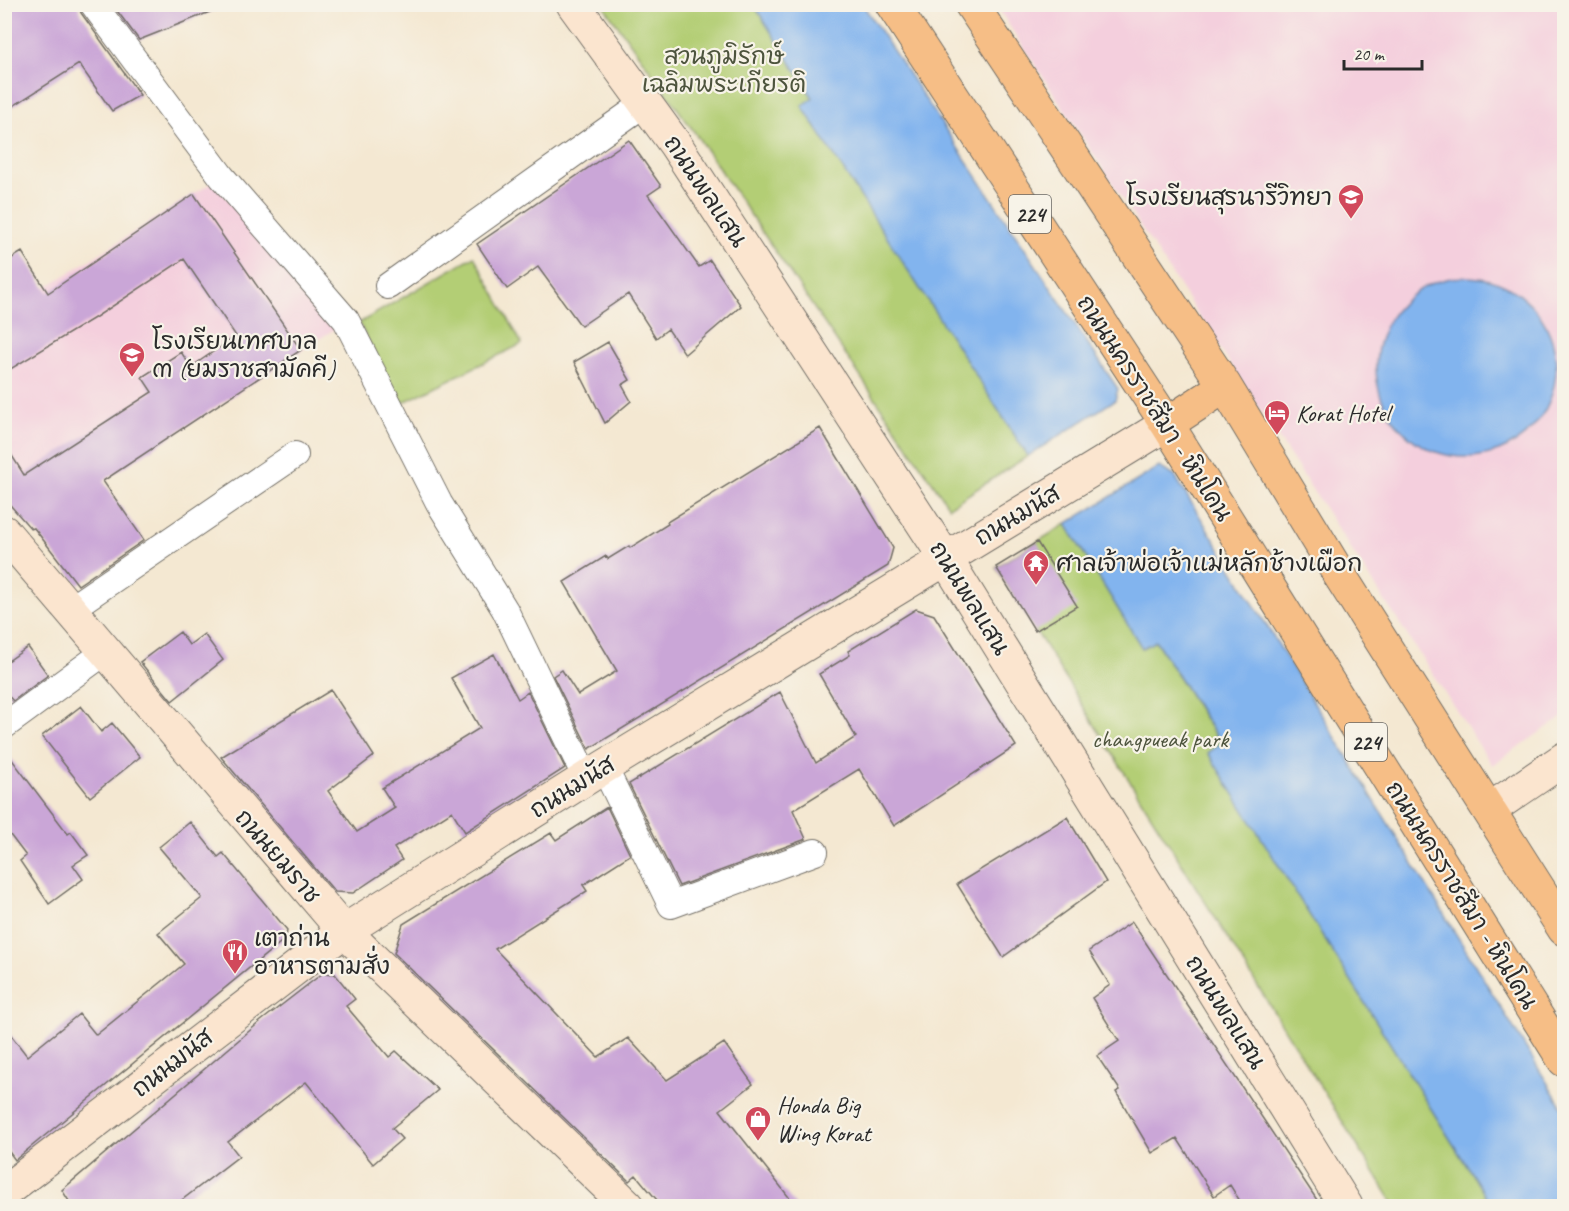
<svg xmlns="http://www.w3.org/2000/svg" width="1569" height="1211" font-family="Caveat,'Playpen Sans Thai',sans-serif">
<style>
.built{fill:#f4cfdd}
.green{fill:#b3ce74;stroke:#6f7c50;stroke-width:1.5}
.water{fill:#82b4ee;stroke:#56708c;stroke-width:1.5}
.building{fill:#caa6d7}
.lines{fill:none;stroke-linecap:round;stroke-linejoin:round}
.street-casing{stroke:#716d65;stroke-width:28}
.secondary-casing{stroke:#716d65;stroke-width:35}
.primary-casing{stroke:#716d65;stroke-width:35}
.street{stroke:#fff;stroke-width:26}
.secondary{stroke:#fbe5cf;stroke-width:33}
.primary{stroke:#f6be86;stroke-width:33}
.labels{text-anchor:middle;stroke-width:4.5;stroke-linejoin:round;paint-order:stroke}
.shield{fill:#f7f3e8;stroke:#686764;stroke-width:1.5}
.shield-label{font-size:22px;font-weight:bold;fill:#2b2b2b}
.park-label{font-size:24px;fill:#4d543d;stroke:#f7f3e8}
.street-label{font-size:24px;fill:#2b2b2b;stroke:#f7f3e8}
.poi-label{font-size:24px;fill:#2b2b2b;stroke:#f7f3e8;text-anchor:start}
</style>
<rect width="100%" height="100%" fill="#f7f3e8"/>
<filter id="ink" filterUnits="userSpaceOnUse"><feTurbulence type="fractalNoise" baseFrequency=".0167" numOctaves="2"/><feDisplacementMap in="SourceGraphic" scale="12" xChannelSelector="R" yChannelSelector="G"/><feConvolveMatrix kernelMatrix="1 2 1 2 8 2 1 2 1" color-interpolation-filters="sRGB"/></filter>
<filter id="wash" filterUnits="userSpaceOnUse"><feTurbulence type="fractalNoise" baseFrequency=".008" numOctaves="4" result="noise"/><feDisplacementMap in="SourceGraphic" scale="24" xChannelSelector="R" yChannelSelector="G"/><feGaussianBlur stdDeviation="1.35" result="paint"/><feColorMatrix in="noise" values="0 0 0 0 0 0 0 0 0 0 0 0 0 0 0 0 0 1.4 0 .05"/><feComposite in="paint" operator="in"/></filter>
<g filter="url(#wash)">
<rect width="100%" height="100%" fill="#f4e8d2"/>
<!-- built -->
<path class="built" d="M996,5H1564V716L1492,765Z
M213,182L339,326L31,529L5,498L4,314Z"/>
<!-- green -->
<path class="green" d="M603,5H754L814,99L802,106L1028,456L949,507L695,133Z
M474,256L522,344L400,404L359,323Z
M1066,524L1142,648L1155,640L1221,744L1208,753L1492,1206H1395L996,567Z"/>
<!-- water -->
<path class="water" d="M754,5H863L1118,389L1115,400L1028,456L802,106L813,98Z
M1376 367a90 90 0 1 1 180 0a90 90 0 1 1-180 0Z
M1159,467L1175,476L1564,1110V1206H1492L1208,753L1221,743L1156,641L1142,648L1066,524Z"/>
<g id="blocks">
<!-- building -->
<path class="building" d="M17,4H78L81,13L140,95L112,111L79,64L4,112V12Z
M112,4H230L139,40Z
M629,140L661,186L648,195L699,267L710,260L741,306L685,354L668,329L656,338L628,294L581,326L538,267L507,289L477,244Z
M194,194L301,350L103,481L144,540L78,585L34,528L31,529L4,498V443L24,475L152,392L142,377L181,352L191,367L236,336L184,259L96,317L4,373V263L22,252L48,293Z
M608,342L630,380L622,385L631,401L605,423L574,362Z
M820,428L893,548L888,566L589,749L553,676L562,670L578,695L617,671L564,582L606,556L608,559L629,546L630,548L668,524L667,522Z
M1037,542L1077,606L1035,631L996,567Z
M916,609L934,615L1016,746L894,826L859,769L793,810L806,839L679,886L629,784L780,692L816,763L856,737L819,674L850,655L848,651Z
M180,632L189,645L204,634L223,660L172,701L140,662Z
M28,647L48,675L13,701L4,691V664Z
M494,654L518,699L528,692L565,768L465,832L452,811L394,848L402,860L353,893L335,892L221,757L331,690L374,756L328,791L357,832L395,808L382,788L480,728L451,678Z
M81,706L101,732L112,723L140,757L90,797L42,736Z
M4,749L68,834L71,832L88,855L73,865L83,879L49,904L20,861L26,856L4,827Z
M607,807L630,855L583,885L587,891L495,949L598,1057L628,1038L667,1080L724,1043L753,1084L720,1110L796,1206H662L636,1175L629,1181L394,953L403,924L551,833L556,840Z
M1067,817L1106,882L1003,957L957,884Z
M190,822L218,857L223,853L287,930L286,938L15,1160L4,1145V1026L27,1056L79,1014L96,1035L184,964L158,933L202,898L159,847Z
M1132,922L1311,1191L1321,1206H1243L1230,1185L1214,1196L1177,1138L1152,1153L1116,1092L1120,1090L1097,1056L1119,1041L1092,998L1110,985L1089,951Z
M323,973L335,974L355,999L346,1006L389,1057L396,1051L438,1090L392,1128L402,1139L373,1164L306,1082L228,1142L239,1156L174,1206H72L62,1190L261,1021Z"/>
</g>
</g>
<g filter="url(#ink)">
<use href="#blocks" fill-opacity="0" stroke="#716d65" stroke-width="1.5"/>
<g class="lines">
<!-- street casing -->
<g class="street-casing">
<path id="street" d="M93,4L222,177L346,320L439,503L505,610L586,778
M388,286L645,103
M70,609L295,455
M4,726L105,652
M604,767L671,905L815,852"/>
</g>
<!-- secondary casing -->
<g class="secondary-casing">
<path id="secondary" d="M573,4L675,144L946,559L1346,1206
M4,532L344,931L628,1206
M1489,810L1564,759
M4,1192L344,931L604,767L1167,424"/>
</g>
<!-- primary casing -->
<g class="primary-casing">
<path id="primary" d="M892,4L1167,424L1564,1060
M971,4L1225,386L1339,574L1564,929
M1167,424L1225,386"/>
</g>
<!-- street -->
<use href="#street" class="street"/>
<!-- secondary -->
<use href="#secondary" class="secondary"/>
<!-- primary -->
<use href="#primary" class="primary"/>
</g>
</g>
<!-- icons -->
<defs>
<g id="school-pin" transform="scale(1.35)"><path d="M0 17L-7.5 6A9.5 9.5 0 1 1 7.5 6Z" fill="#d1495b" stroke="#f7f3e8"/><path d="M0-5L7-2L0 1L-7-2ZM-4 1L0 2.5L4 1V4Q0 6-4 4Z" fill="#fff"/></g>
<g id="hotel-pin" transform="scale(1.35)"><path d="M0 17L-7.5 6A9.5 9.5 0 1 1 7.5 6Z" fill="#d1495b" stroke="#f7f3e8"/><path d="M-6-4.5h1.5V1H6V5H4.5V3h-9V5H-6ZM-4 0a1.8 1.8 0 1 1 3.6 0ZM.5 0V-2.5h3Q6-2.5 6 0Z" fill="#fff"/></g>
<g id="temple-pin" transform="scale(1.35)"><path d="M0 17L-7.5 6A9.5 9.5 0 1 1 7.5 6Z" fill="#d1495b" stroke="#f7f3e8"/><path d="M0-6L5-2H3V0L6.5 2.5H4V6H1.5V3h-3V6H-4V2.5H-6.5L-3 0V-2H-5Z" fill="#fff"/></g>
<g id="restaurant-pin" transform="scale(1.35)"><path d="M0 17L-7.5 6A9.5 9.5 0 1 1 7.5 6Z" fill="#d1495b" stroke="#f7f3e8"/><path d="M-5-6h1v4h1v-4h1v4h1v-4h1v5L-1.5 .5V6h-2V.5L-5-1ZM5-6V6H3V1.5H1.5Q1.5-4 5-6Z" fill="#fff"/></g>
<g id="shop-pin" transform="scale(1.35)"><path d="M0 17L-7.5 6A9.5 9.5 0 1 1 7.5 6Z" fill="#d1495b" stroke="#f7f3e8"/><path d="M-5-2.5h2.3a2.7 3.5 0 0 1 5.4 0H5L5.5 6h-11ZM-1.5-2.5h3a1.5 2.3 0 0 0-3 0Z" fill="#fff"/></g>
</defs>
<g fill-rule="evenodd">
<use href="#school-pin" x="1351" y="197"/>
<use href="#school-pin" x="132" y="355"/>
<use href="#hotel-pin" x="1277" y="413"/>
<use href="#temple-pin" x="1036" y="563"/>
<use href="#restaurant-pin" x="235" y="952"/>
<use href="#shop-pin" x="758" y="1119"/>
</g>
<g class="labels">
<!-- shield labels -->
<g class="shield">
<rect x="1009" y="195" width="42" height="38" rx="4.5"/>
<rect x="1345" y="723" width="42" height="38" rx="4.5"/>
</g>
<g class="shield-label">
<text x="1030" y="222">224</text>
<text x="1366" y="750">224</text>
</g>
<!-- park labels -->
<g class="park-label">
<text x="724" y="64">สวนภูมิรักษ์<tspan x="724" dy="28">เฉลิมพระเกียรติ</tspan></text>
<text x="1160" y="747">changpueak park</text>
</g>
<!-- street labels -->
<g class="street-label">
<text transform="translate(706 191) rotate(56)" y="8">ถนนพลแสน</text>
<text transform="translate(1155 408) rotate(57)" y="8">ถนนนครราชสีมา - หินโคน</text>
<text transform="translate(1017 515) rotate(-31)" y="8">ถนนมนัส</text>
<text transform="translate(970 598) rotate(58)" y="8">ถนนพลแสน</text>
<text transform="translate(572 787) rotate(-32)" y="8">ถนนมนัส</text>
<text transform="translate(278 856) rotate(49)" y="8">ถนนยมราช</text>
<text transform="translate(1462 895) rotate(58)" y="8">ถนนนครราชสีมา - หินโคน</text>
<text transform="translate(1226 1012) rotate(58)" y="8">ถนนพลแสน</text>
<text transform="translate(172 1063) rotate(-38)" y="8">ถนนมนัส</text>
</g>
<!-- poi labels -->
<g class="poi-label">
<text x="1332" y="205" text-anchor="end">โรงเรียนสุรนารีวิทยา</text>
<text x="152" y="349">โรงเรียนเทศบาล<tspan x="152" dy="28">๓ (ยมราชสามัคคี)</tspan></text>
<text x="1296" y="421">Korat Hotel</text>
<text x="1056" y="571">ศาลเจ้าพ่อเจ้าแม่หลักช้างเผือก</text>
<text x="254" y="946">เตาถ่าน<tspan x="254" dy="28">อาหารตามสั่ง</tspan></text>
<text x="777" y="1113">Honda Big<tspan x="777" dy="28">Wing Korat</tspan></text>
</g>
</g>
<!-- margin -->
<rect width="1569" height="1211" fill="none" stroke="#f7f3e8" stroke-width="24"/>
<!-- scale -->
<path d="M1344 60v9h78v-9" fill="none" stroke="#2b2b2b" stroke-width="3"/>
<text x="1353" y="60" font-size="18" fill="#2b2b2b" stroke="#f7f3e8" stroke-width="4.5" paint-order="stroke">20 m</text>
</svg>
